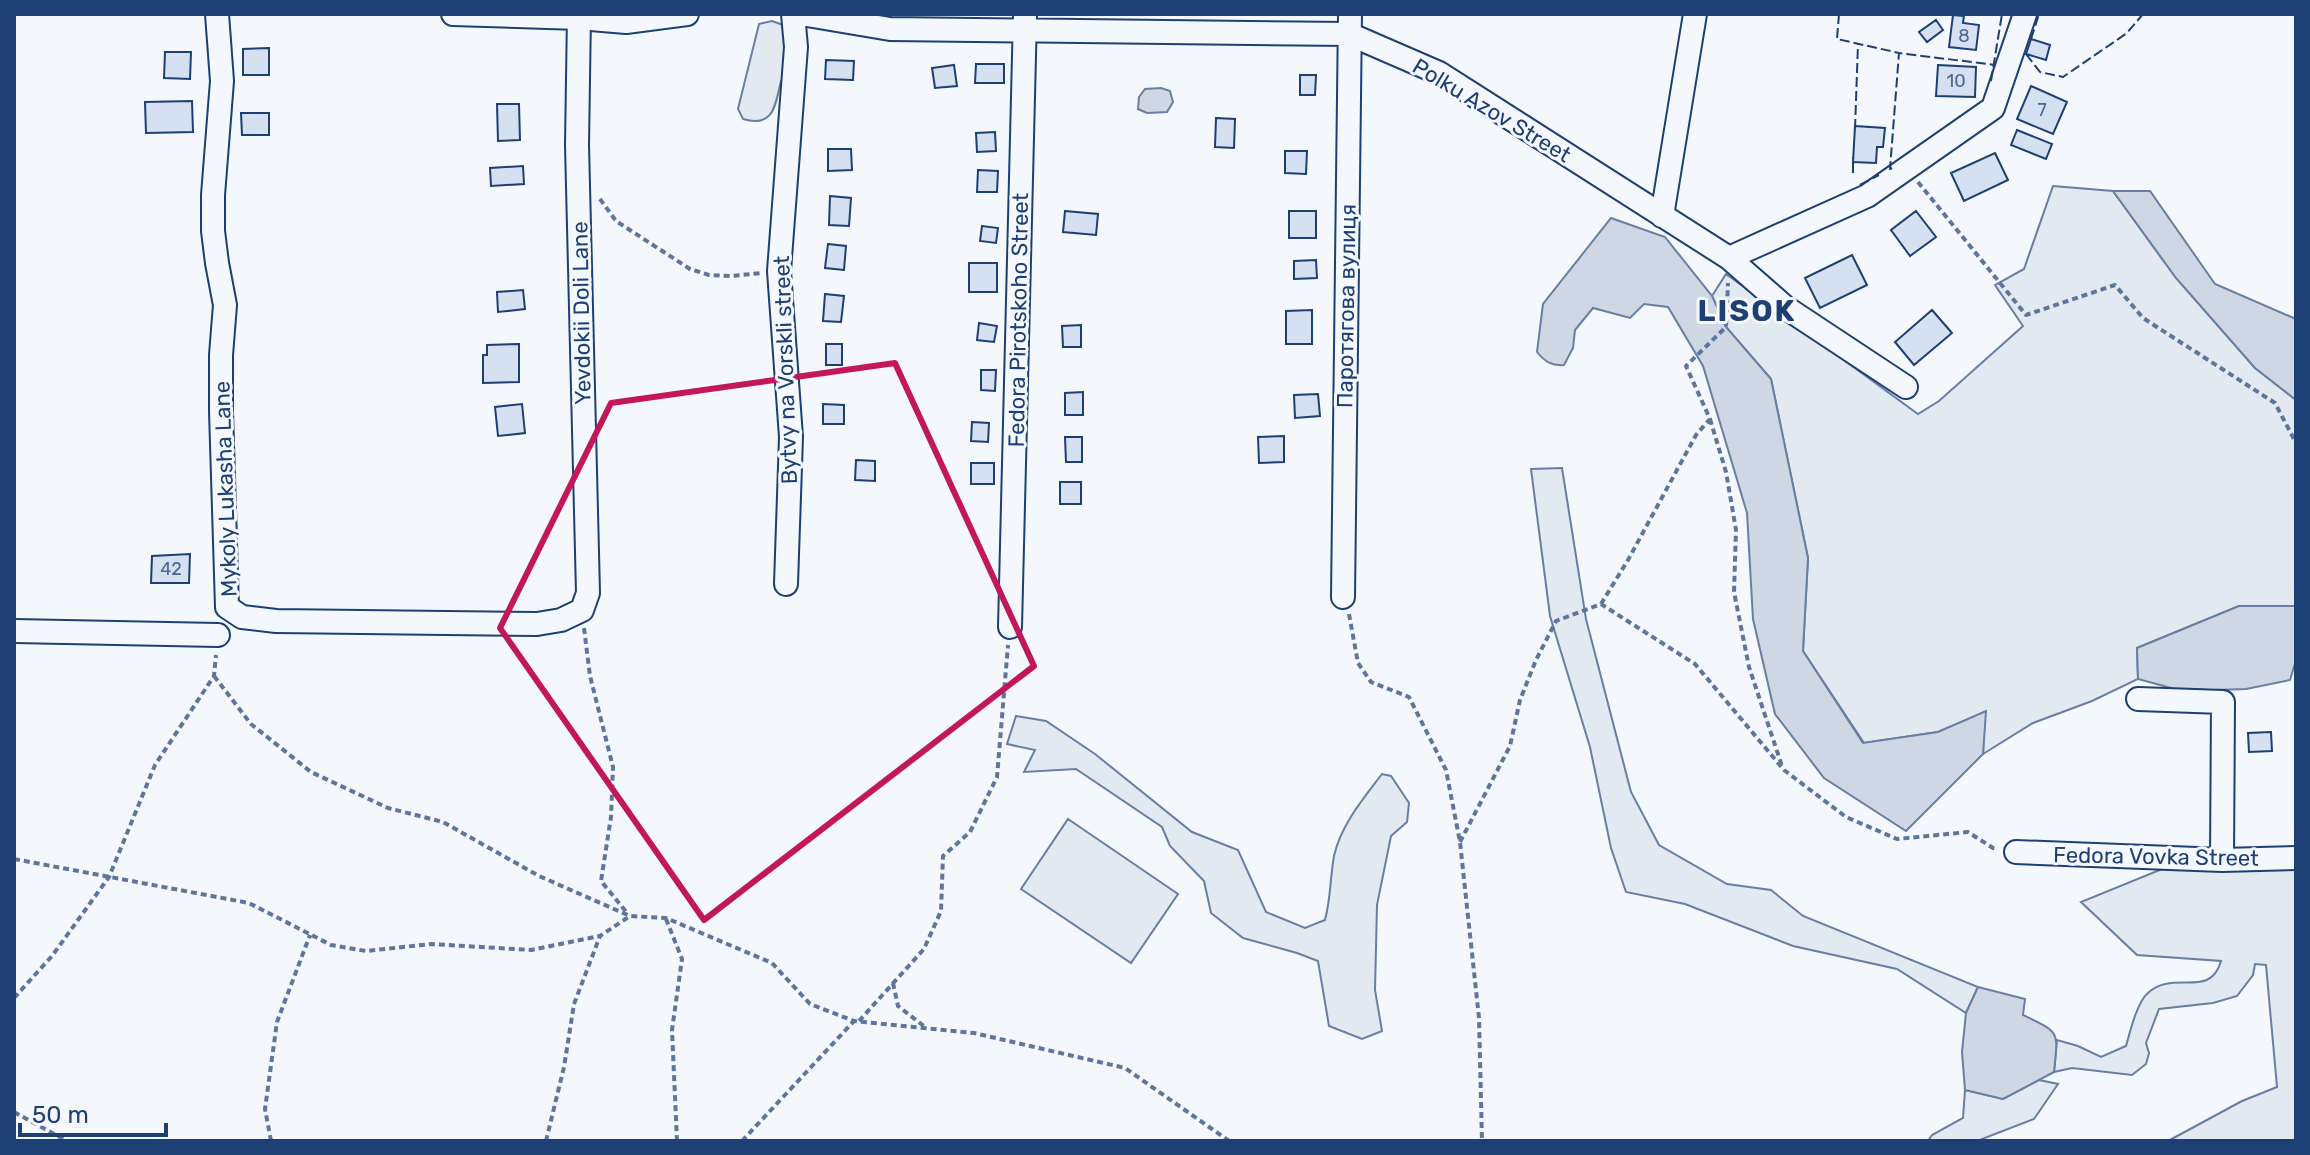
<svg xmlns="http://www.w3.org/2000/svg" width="2310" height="1155" font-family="Rubik,sans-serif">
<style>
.green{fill:#e3e9f0;stroke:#687fa3;stroke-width:2}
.water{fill:#cfd7e4;stroke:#687fa3;stroke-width:2}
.building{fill:#d5e0f0;stroke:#1d3f73;stroke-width:2}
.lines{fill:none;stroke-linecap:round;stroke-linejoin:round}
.minor-casing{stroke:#1d3f73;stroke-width:26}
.path{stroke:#5e769c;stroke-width:4;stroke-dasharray:6 4;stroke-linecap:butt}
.minor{stroke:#f4f7fb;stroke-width:22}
.fence{stroke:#1d3f73;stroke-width:2;stroke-dasharray:10 4;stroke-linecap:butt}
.marked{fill:none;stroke:#c2185b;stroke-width:6;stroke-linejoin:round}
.labels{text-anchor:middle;stroke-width:6;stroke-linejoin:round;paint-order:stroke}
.number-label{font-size:18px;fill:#4b6792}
.street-label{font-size:22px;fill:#1d3f73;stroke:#f4f7fb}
.district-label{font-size:30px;font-weight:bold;letter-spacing:2px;fill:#1d3f73;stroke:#f4f7fb}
</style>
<rect width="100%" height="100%" fill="#f4f7fb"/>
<!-- green -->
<path class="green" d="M772,21L783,25L788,77L781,81C775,106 774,128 743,119L738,109L759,24Z
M2053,186L2113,191L2176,278L2255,368L2296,400V608L2295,606H2239L2137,648L2138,679L2092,701L2033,723L1983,754L1985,712L1938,732L1864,743L1803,651L1808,558L1771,379L1726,327L1712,296L1726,274L1918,414L1939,401L2023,326L1995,285L2024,269Z
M1562,468L1586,619L1631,792L1659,845L1727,884L1771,890L1803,916L1978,987L1966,1013L1897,969L1793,946L1685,904L1626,892L1611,848L1590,747L1550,616L1531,469Z
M1016,716L1046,721L1095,754L1192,832L1238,850L1266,912L1305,928L1325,920C1331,897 1330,878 1334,856C1341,825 1363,799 1382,774L1391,776L1409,803L1407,822L1391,836L1377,905L1375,990L1382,1031L1362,1039L1329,1026L1318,961L1297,953L1243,938L1211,913L1204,881L1170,846L1162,827L1076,769L1024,772L1035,750L1007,744Z
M1068,819L1178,894L1131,963L1021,889Z
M2162,869H2296V1141H2168L2242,1101L2277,1087L2266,965L2255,964L2253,975L2237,996L2213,1003L2159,1009L2146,1043L2149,1053L2146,1064L2132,1075L2072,1068L2054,1072L2057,1040L2078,1046L2101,1057L2126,1046C2130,1032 2137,1002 2148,993C2174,969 2210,1000 2221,961L2137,955L2081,902Z
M2039,1080L2058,1084L2034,1119L1977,1141H1928L1932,1135L1963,1118L1965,1090L2003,1099Z"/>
<!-- water -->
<path class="water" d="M1161,88L1170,91L1173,102L1167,112L1147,113L1138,109L1139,97L1145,89Z
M2113,191H2150L2215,284L2296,319V400L2255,368L2176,278Z
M1611,218L1665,237L1712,296L1726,327L1771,379L1808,558L1803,651L1863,743L1938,732L1986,711L1983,754L1906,831L1824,778L1775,714L1753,619L1747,513L1703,366L1668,307L1644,304L1630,318L1593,308L1575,330L1573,348L1564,365C1552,366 1545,362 1537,352L1543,304Z
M2239,606H2295L2296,660L2290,680L2246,689L2182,691L2138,679L2137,648Z
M1978,987L2025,999L2023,1015C2061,1033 2058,1031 2054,1072L2003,1099L1965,1090L1962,1052L1966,1013Z"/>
<!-- building -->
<path class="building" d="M1953,15L1964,16L1963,23L1979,25L1976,50L1949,47Z
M1936,20L1943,30L1927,42L1919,32Z
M2031,39L2050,45L2046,60L2026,54Z
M269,48V75H243V49Z
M165,52H191L190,79L164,78Z
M826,60L854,61L853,80L825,79Z
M976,64H1004V83H975Z
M954,65L957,86L935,88L932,68Z
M1938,65L1976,67L1975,97L1936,96Z
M1300,75H1316L1315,95H1300Z
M2031,86L2067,102L2053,134L2017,119Z
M192,101L193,132L146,133L145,102Z
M497,104H519L520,140L498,141Z
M241,113H269V135H242Z
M1216,118L1235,119L1234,148L1215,147Z
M1855,126L1885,128L1883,147H1877L1876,163L1853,162Z
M2017,130L2052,144L2046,159L2011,145Z
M995,132L996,151L977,152L976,133Z
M828,149H851L852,170L828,171Z
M1285,151H1307L1306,174L1285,173Z
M1995,153L2008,180L1964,201L1951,173Z
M523,166L524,184L491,186L490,168Z
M978,170L998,171L997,192H977Z
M830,196L851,198L849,226L829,225Z
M1065,211L1098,214L1096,235L1063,232Z
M1289,211H1316V238H1289Z
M1916,211L1936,237L1910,256L1891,230Z
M982,226L998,228L996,243L980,241Z
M828,244L846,246L844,270L825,268Z
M1852,255L1867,285L1820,308L1805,278Z
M1316,260L1317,278L1294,279V261Z
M969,263H997V292H969Z
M523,290L525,309L498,312L497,292Z
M825,294L844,296L841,322L823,321Z
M1312,310V344H1286V311Z
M1932,310L1952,333L1914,365L1895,342Z
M979,323L997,326L994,342L977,340Z
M1081,325V347H1063L1062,326Z
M519,344V382L483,383V355H487V345Z
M826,344H842V365H826Z
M981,370H996L995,391L981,390Z
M1083,392V415H1065V393Z
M1318,394L1320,416L1295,418L1294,395Z
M522,404L525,433L498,436L495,407Z
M823,404L844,405V424H823Z
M972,422L989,423L988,442L971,441Z
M1284,436V462L1259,463L1258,437Z
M1065,437H1082V462H1066Z
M856,460L875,461V481L855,480Z
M971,463H994V484H971Z
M1060,482H1081V504H1060Z
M190,554L189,583H151L152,556Z
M2271,732L2272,751L2249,752L2248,733Z"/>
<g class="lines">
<!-- minor casing -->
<g class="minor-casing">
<path id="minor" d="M217,14L222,81L213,195V231L217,263L225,305L221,355V411L227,607L242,617L276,621L537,624L561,620L582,610L588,593L577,145L579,14
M453,14L579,18L626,22L687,14
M801,14L890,29L1349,34L1439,73L1729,258L1785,307L1906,387
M1662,216L1695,14
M1729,258L1867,196L1993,108L2025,14
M786,584L791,437L779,271L796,47L793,14
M1343,597L1350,14
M1010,627L1025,15
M14,631L218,635
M2138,699L2223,702L2222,860
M2016,852L2222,860L2296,858"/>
</g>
<!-- path -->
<path class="path" d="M1918,182L2026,315L2115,285L2143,318L2275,403L2296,443
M600,199L616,221L690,269L709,275L732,276L761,273
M1710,419L1726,472L1736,530L1734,592L1749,667L1782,766
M1601,604L1628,560L1696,435L1710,419L1686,366L1726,327L1728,283
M1349,614L1358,663L1371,682L1409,697L1446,770L1460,842L1479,1018L1482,1141
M584,628L590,676L613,767L611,817L601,881L628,914
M214,676L251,724L311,772L388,808L443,822L539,876L630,916
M1460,842L1510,746L1520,700L1536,660L1556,621L1601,604L1695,664L1784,770L1846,817L1897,839L1968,832L1993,848L1998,849
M14,859L249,903L331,945L366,951L431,944L531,950L600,936L630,916L666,918L772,963L810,1004L854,1021L974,1033L1125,1068L1229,1141
M666,919L682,959L672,1030L677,1141
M893,983L898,1006L925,1027
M14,998L52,956L109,877L155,765L214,676L216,655
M859,1021L924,949L941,911L943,856L970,832L997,777L1008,645
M14,1112L67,1141
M271,1141L265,1109L277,1022L310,935
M546,1141L564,1067L574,1004L600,936
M742,1141L854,1021"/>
<!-- minor -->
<use href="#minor" class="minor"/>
<!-- fence -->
<path class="fence" d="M1839,14L1837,39L1899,53
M2031,39L2039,14
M2026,54L2040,72L2063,77L2127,33L2143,14
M1991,81L2002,14
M1855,129L1858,44
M1892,168L1890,169L1899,53L1995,65
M1853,173V157
M1860,185L1879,175"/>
</g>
<!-- marked area -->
<path class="marked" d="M895,363L1034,666L704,920L500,628L611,403Z"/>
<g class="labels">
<!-- number labels -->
<g class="number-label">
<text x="1964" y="42">8</text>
<text x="1956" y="87">10</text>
<text x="2042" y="116">7</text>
<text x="171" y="575">42</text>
</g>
<!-- street labels -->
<g class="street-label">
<text transform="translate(1492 110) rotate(31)" y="8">Polku Azov Street</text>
<text transform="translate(1346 306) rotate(-89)" y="8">Паротягова вулиця</text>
<text transform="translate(581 313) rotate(-91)" y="8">Yevdokii Doli Lane</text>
<text transform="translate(1018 320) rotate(-89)" y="8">Fedora Pirotskoho Street</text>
<text transform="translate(785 370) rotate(-92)" y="8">Bytvy na Vorskli street</text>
<text transform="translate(225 489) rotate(-92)" y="8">Mykoly Lukasha Lane</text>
<text transform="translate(2156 856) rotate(1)" y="8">Fedora Vovka Street</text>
</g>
<!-- district labels -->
<g class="district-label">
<text x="1747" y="321">LISOK</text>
</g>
</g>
<!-- border -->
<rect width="2310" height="1155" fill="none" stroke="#1d3f73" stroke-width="32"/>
<!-- scale -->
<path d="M20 1123v12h146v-12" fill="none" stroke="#1d3f73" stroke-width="4"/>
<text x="32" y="1123" font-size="24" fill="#1d3f73" stroke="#f4f7fb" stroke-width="6" paint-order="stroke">50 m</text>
</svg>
